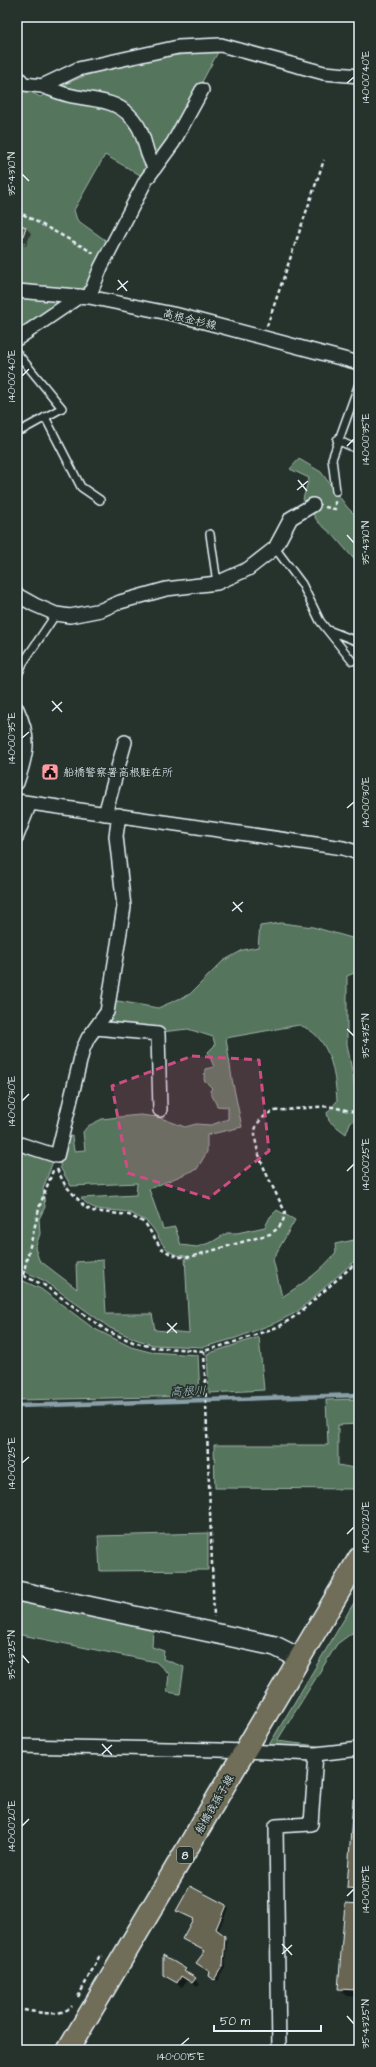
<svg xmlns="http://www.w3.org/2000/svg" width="376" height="2067" font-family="'Architects Daughter','Klee One',sans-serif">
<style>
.green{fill:#56745d;stroke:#9fb2aa}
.shadow{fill:#0007}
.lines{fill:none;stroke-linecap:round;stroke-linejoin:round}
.stream{stroke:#8aa0a8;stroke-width:4.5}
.building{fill:#686652;stroke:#e8f1f8}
.lane-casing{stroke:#e8f1f8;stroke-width:10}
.street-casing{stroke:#e8f1f8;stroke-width:16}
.secondary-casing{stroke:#e8f1f8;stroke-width:22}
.primary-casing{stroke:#e8f1f8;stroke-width:24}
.path{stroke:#e8f1f8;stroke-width:2.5;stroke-dasharray:4 3;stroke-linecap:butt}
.lane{stroke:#26332d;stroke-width:7}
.street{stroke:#26332d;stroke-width:13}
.secondary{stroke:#26332d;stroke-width:19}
.primary{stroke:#706e59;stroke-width:21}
.marked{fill:#cc4e82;fill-opacity:0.2;stroke:#cc4e82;stroke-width:3;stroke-dasharray:8 5;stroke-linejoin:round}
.ticks{fill:none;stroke:#e8f1f8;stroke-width:1.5}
.labels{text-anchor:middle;stroke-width:3.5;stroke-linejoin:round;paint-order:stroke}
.shield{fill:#26332d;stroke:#aeb8bb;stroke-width:1}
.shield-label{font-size:10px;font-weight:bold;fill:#e8f1f8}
.street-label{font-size:11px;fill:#e8f1f8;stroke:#26332d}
.poi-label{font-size:11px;fill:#e8f1f8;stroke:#26332d;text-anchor:start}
.water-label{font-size:12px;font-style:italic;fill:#aabbc3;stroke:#26332d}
.neatline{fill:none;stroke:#e8f1f8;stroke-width:1.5}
.ticks-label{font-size:10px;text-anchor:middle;fill:#e8f1f8}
</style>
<rect width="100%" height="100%" fill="#26332d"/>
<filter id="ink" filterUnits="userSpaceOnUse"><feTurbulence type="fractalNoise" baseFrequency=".025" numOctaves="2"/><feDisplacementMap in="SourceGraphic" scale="8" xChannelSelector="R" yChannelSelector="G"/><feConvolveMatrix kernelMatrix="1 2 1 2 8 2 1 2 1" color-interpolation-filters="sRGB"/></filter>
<g filter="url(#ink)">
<!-- green -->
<path class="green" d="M218,52L171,140L142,176L105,155L74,210L77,220L108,242L87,286L79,290L17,285V80L22,87L40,97C55,90 70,81 85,76C127,61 173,54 218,52Z
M17,297L68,299L17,331Z
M299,459L321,472L347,507L359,519V565L334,536L318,522L303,499L309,478L290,469Z
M281,923L313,927L359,940V971L347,976V1044L358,1103L357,1119L350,1123L346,1134L329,1121L327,1113L337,1101C335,1072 330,1035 299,1025L226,1038L232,1079L242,1127L207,1135V1152L197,1169L149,1189L163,1229L175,1227L181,1245L197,1247L212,1242L227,1233H237L265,1227L270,1217L277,1210L295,1220L273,1259L282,1297C302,1284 322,1271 336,1252L335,1244L359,1239V1257L297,1312L275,1323L236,1338L204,1347L153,1345L135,1339L110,1328L45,1281L17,1268V1149L53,1161L43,1189L45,1207L39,1219L40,1234L35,1248L39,1260L77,1289L76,1262L103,1260L106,1314H152L155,1330L189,1333L185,1256C159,1256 161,1230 144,1220C140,1218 135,1215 130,1213C112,1207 96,1216 81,1198L136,1195L137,1183L71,1186L60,1167L63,1140L72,1136L74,1151L85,1150L83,1132L88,1126L102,1119L119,1117L140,1115L158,1117L185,1127L196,1124L211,1125L228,1119V1107L217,1106L210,1091L212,1088L204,1080L205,1069L214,1067L208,1052L215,1045L213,1037L188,1029L161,1032L104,1025L112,1000L158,1008L190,994L223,961L243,950L258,947L260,926Z
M17,1278L41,1289L93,1328L131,1347L150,1352L198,1355L200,1396L17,1400Z
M259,1337L264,1390L209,1393L207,1354Z
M359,1399V1424L338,1425V1465L359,1469V1489L215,1488L214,1445H328L326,1400Z
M208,1533V1570L100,1571L98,1536Z
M17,1598L153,1630L152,1647L164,1651L163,1659L184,1667L180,1694L167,1692L169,1674L156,1662L17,1634Z
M359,1599V1631L352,1633L337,1644L277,1741L326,1747L269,1745L355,1601Z"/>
<!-- shadow -->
<path class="shadow" d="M17,225L26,228L31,233L26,246L17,243L25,245L26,243L17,240Z
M359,1800V1896L356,1895L348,1888Z
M346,1904L359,1905V1997L346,1996L339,1988Z
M225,1906L228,1908L218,1932L227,1940L225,1968L217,1981L212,1978L211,1973L197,1963L206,1951L183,1939L193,1920L177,1910Z
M164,1957L186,1970L190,1976L200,1984L197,1987L187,1980L182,1987L169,1980L164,1974Z"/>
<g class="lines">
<!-- stream -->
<path class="stream" d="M17,1406L359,1395"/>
</g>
<!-- building -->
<path class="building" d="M17,224L26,227L21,242L17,241Z
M353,1799H359V1889L347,1888Z
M190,1886L226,1905L216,1929L225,1936L223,1965L214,1980L209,1976L210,1972L196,1963L205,1951L182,1939L193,1919L176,1911Z
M345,1903L359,1904L357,1990L338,1989Z
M163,1955L186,1969L184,1971L196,1978L192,1983L181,1976L177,1983L163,1975Z"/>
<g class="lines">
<!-- lane casing -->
<g class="lane-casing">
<path id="lane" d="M17,353L62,408L22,430L17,425
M45,417L81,487L100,500
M337,440L359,450
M336,491L332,459L359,384
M210,534L217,583
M275,548L302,584L320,621L352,661
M328,630L359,642
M17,677L23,663L56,614"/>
</g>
<!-- street casing -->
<g class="street-casing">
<path id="street" d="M17,76L24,84L42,86L78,69L178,47L221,45L324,73L359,76
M42,86C51,89 59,93 68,95C96,102 120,97 138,126C146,139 145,155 155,168
M17,291L89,297L178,315L359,363
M89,297L101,267L146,180L173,143L202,90
M17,339L80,296
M17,595L35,605L56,614L70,616L101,610L120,602L166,589L217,583L248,569L275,548L291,518L313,505
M17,709C31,739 27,753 17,783
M17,801L343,848L359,853
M105,814L125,742
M17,836L30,803
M96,1028L158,1034L160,1110
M17,1143L57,1156L83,1049L88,1038L107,1012L124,907L116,836L119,815
M17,1746L219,1750L316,1754L359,1749
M279,2050L276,1826L311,1824L316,1754"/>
</g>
<!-- secondary casing -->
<g class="secondary-casing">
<path id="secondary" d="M17,1591L275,1646L299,1658"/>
</g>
<!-- primary casing -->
<g class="primary-casing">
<path id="primary" d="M68,2050L359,1558"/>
</g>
<!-- path -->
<path class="path" d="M17,211L94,253
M267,326L324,160
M325,507L335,509V500
M57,1169L65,1185L85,1207L92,1211L129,1215L145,1223L161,1248L169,1253L178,1257H190L270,1234C279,1228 284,1223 285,1212C275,1190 255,1157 255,1133C255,1122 265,1115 274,1111L328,1106L359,1113
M17,1273L44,1285L107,1331L133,1342L152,1347L204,1351L238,1341L280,1326L297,1315L359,1260
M23,1275L40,1205L54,1168
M204,1351L214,1617
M78,1997L99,1957L103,1956
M17,2009C33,2011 60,2019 72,2006"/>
<!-- lane -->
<use href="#lane" class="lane"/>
<!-- street -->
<use href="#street" class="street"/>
<!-- secondary -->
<use href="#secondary" class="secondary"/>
<!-- primary -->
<use href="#primary" class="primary"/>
</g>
</g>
<!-- marked area -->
<path class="marked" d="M192,1056L259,1060L269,1151L209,1198L128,1173L112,1086Z"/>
<!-- ticks -->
<path class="ticks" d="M347,83L354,77M22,174L29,181M118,280L127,291M117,290L128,281M22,376L29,369M347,446L354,439M298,480L307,491M297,490L308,481M347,535L354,543M52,701L62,712M52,711L62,702M22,738L29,732M347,808L354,802M233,902L242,912M232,911L243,902M347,1029L354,1036M22,1101L29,1094M347,1171L354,1164M167,1323L177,1333M167,1333L177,1323M22,1463L29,1457M347,1534L354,1527M22,1655L29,1663M102,1744L112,1755M102,1754L112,1745M22,1826L29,1819M347,1896L354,1889M282,1944L292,1955M282,1954L292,1945M347,2016L354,2024M181,2045L189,2038"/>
<!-- icons -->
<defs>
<g id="civic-square" transform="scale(0.9)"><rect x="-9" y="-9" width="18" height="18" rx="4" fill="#ff9aa2" stroke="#26332d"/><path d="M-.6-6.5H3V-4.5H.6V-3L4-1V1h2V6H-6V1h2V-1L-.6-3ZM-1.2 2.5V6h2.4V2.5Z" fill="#111"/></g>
</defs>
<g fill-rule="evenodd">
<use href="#civic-square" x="50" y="772"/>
</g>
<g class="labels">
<!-- shield labels -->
<rect class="shield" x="177" y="1847" width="16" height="16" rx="3"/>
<g class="shield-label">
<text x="185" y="1859">8</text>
</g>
<!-- street labels -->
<g class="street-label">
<text transform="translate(190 319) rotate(14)" y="4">高根金杉線</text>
<text transform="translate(214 1804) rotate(-60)" y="4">船橋我孫子線</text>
</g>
<!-- poi labels -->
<g class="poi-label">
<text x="63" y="776">船橋警察署高根駐在所</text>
</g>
<!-- water labels -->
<g class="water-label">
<text transform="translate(188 1391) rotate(-2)" y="4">高根川</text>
</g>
</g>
<!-- margin -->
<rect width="376" height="2067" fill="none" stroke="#26332d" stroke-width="44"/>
<!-- scale -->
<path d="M214 2025v6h107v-6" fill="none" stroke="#e8f1f8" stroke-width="2"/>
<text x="220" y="2025" font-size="12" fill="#e8f1f8" stroke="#26332d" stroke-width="3" paint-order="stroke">50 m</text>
<rect x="22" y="22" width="332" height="2023" class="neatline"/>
<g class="ticks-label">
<text transform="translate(365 77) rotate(-90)" y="4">140°00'40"E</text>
<text transform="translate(11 174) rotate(-90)" y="4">35°43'10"N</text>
<text transform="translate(11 376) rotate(-90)" y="4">140°00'40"E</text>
<text transform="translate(365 439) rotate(-90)" y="4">140°00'35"E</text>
<text transform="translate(365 543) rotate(-90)" y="4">35°43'10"N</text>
<text transform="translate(11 738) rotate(-90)" y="4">140°00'35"E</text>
<text transform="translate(365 802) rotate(-90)" y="4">140°00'30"E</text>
<text transform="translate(365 1036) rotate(-90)" y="4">35°43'15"N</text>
<text transform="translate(11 1101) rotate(-90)" y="4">140°00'30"E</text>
<text transform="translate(365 1164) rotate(-90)" y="4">140°00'25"E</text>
<text transform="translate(11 1463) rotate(-90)" y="4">140°00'25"E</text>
<text transform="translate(365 1527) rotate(-90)" y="4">140°00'20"E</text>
<text transform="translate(11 1655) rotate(-90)" y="4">35°43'25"N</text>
<text transform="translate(11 1826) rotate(-90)" y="4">140°00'20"E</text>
<text transform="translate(365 1889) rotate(-90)" y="4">140°00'15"E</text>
<text transform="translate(365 2024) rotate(-90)" y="4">35°43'25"N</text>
<text x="181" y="2060">140°00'15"E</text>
</g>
</svg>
